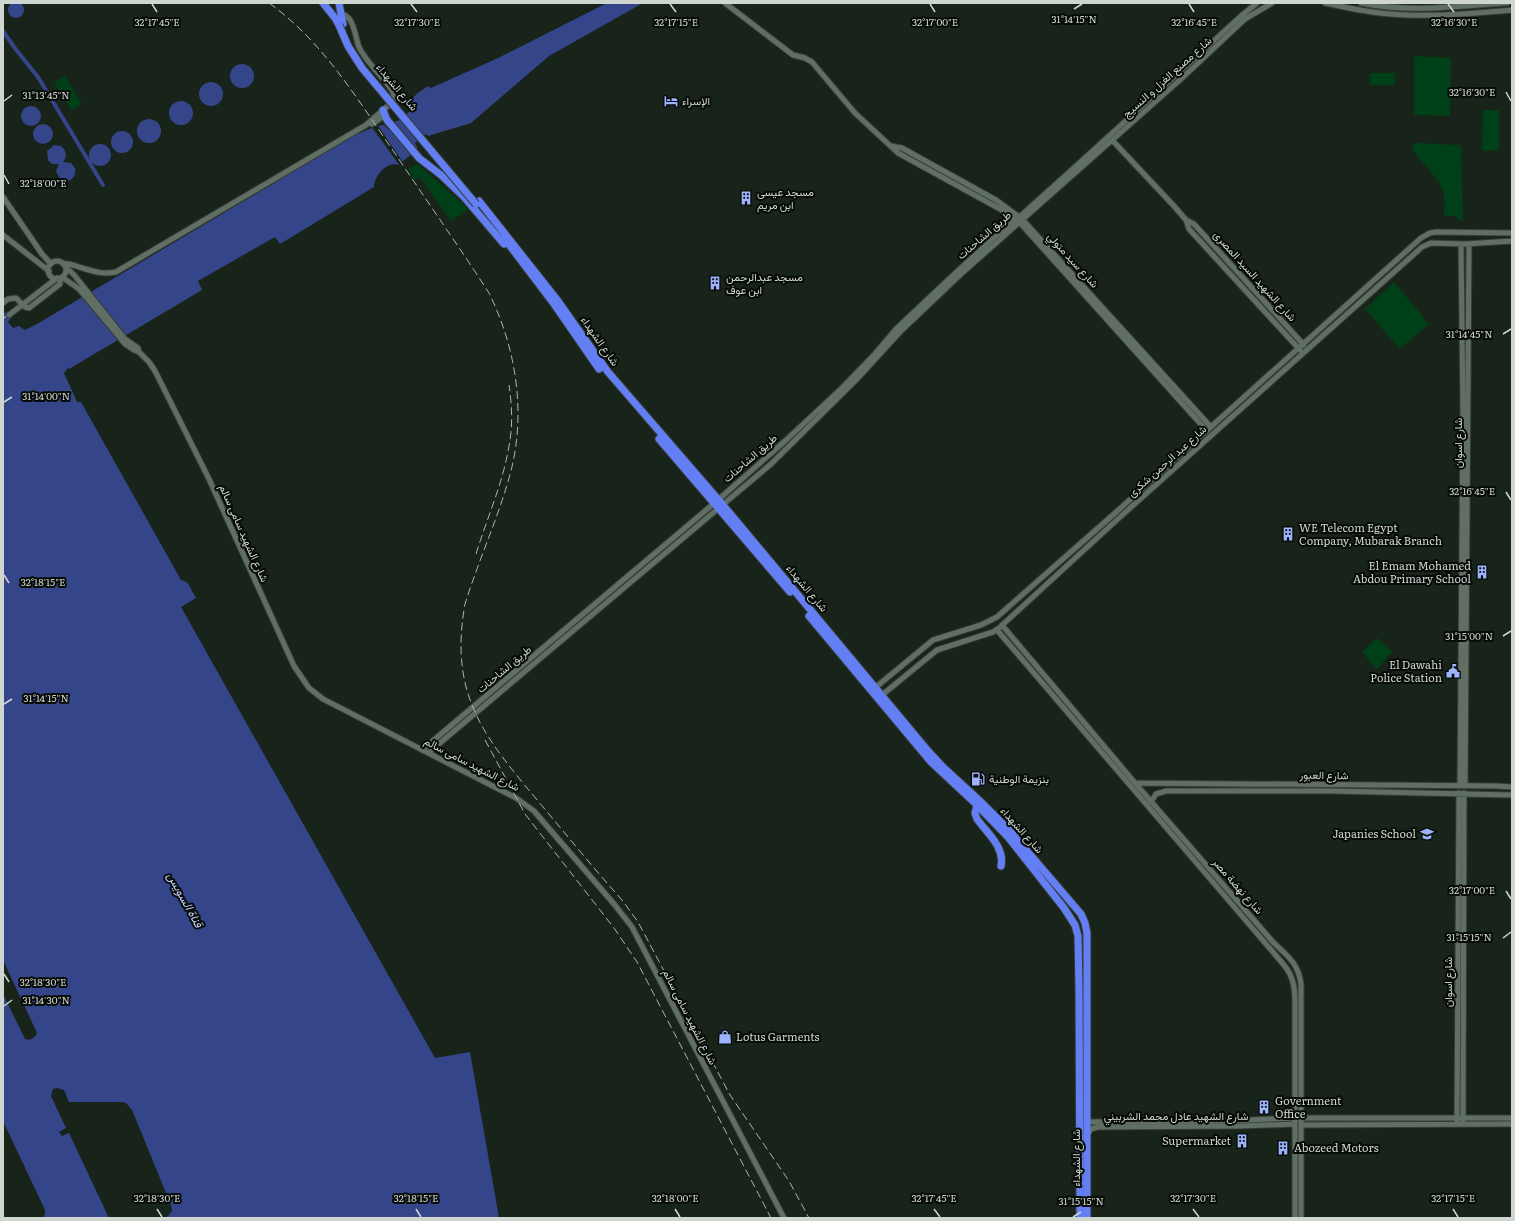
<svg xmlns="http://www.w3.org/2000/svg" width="1515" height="1221" font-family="Literata,Vazirmatn,serif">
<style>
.green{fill:#004018}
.water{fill:#354589}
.pier{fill:#18241a}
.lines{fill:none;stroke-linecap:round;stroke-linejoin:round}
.canal{stroke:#354589;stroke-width:4}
.ferry{stroke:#c6d4fc;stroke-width:1;stroke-dasharray:5 4;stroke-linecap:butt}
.secondary-casing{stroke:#353d36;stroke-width:7}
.highway-casing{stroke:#353d36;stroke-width:9}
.secondary{stroke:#606e63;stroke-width:5}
.highway{stroke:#647ff3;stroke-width:7}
.rail{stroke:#abb3ac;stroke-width:1;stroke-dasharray:8 4;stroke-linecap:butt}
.highway-bridge-casing{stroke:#353d36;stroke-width:9;stroke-linecap:butt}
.highway-bridge{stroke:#647ff3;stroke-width:7}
.ticks{fill:none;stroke:#cfd6d0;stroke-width:1.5}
.labels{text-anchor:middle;stroke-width:4;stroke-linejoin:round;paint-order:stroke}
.street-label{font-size:11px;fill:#cfd6d0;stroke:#070b08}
.poi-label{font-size:11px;fill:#cfd6d0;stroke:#070b08;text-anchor:start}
.water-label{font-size:12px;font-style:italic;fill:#c6d4fc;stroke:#070b08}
.ticks-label{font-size:10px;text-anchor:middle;fill:#cfd6d0;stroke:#070b08;stroke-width:4;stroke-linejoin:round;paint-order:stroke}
</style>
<rect width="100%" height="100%" fill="#18241a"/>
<!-- green -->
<path class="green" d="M1414,56L1451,58L1450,116L1414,115Z
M1370,73H1395V85H1370Z
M65,76L82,104L71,110L54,83Z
M1483,110H1499V150L1482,151Z
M1417,143L1461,145L1463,221L1453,216H1444C1445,203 1445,193 1439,182L1414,152L1412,148L1413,145Z
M417,164L462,203L468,209L451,221L420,177L415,180L408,169Z
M1394,282L1429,324L1400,349L1365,309Z
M1377,638L1392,652L1377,669L1362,652Z"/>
<!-- water -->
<path class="water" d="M8 10a8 8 0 1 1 16 0a8 8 0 1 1-16 0Z
M607,3H643L549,56L471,123L428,136L426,134L415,143L418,149L398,165C387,161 374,176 374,187L280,244L275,237L198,281L202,290L69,369L68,368L64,373L77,402H81L181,580L187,582L196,598L181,607L435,1058L470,1052L499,1218H133H165L168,1216L172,1211L171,1205L132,1110L126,1103L121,1102H69L64,1090L57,1088L53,1089L51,1096L66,1128L59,1132L62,1136L69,1133L108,1216L111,1218H43L45,1214V1210L3,1121V994L25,1039C30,1041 35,1038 37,1033L3,960V314L6,312L11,318L8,322L13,328L19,326L25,330L37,324L355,135C365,131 374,126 384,125L389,130L395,125L394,122L400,120L410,111L408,102L418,93L428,86L431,88L498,58Z
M230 76a12 12 0 1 1 24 0a12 12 0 1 1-24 0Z
M199 94a12 12 0 1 1 24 0a12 12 0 1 1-24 0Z
M169 113a12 12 0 1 1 24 0a12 12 0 1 1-24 0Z
M21 116a10 10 0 1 1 20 0a10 10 0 1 1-20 0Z
M137 131a12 12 0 1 1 24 0a12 12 0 1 1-24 0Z
M33 134a10 10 0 1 1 20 0a10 10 0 1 1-20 0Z
M111 142a11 11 0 1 1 22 0a11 11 0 1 1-22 0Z
M89 155a11 11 0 1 1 22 0a11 11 0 1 1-22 0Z
M54,145L61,146C67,151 67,157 63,162L71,163L75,168C77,178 69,184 60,179L56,171L59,164H52L48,160L47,151Z"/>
<!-- pier -->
<path class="pier" d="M377,124L404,164L400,166L371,126Z"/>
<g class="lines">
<!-- canal -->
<path class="canal" d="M3,31L14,47L38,77L103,185"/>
<!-- ferry -->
<path class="ferry" d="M3,318L8,316"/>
<!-- secondary casing -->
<g class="secondary-casing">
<path id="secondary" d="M725,3L793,55L805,58L812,62L855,113L898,153L1000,209L1022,225L1207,431
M1325,3C1343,7 1362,11 1380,13C1424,18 1468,14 1512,10
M1361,3C1410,13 1458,6 1507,3
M372,124L381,118L382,112
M1112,140L1174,206L1186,220L1189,229L1300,350
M891,146L902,148L996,200L1022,219L1211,427
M3,197L42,254L51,264
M1186,220L1194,224L1304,345
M3,235L49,271
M48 270a9 9 0 1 1 18 0a9 9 0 1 1-18 0Z
M63,264C69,263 73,265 79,267C92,271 103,275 116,272L366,125L389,105L394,99L393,92C383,76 367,64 359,47C355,37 354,14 340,14
M65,266L75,276L125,339L138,348L139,352L149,362L155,371L209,479L294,666L309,688L323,699L516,798L534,811L614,904L632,927L784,1218
M62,277L79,289L125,344L134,350L139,352
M3,303L8,299L16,298L25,307L29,308L60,284V278
M9,315L57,278
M1002,625L1135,783L1273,942C1287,956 1298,962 1301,984V1218
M997,630L1284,965C1294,977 1295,989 1295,1004V1218
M876,687L933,640L981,625L997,617L1114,514L1421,238L1430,233L1436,232L1512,233
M882,695L937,650L993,632L999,628L1120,517L1422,247L1431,243L1465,244L1512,241
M422,750L718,500L785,441L842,388L874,355L896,329L949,279L997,235L1016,220L1076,166L1241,16L1257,3
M428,753L771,464L857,379L900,332L961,274L1181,79L1245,19L1272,3
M1135,783L1496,786L1512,787
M1460,785L1463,413L1461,244
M1465,786L1469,244
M1151,802L1156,794L1166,791H1332L1512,795
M1301,1118H1512
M1087,1122L1224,1121L1295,1118
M1457,1123L1459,793
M1463,1123L1464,793
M1301,1125L1512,1124
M1087,1135L1091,1129L1098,1127L1240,1126L1295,1124"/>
</g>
<!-- highway casing -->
<g class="highway-casing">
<path id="highway" d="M323,3L335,18L339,25
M339,3L343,24
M383,110L387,120L419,158L441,175L464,197L504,244
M479,201L558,301L608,372L723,505L928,751L943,767L980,801L1010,831L1081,914L1085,923L1087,933V1218
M504,238L554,304L599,369
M659,439L790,592
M809,616L931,762L977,805L1008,837L1064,908L1075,925L1078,936L1079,989L1080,1218
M977,805L975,813L977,819C987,833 1005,847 1001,866"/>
</g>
<!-- secondary -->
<use href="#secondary" class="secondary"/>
<!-- highway -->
<use href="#highway" class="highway"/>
<!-- rail -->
<path class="rail" d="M269,3C322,41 356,97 392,149C424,197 458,245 489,293C516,348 526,411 511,471C499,516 479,559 465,604C448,698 487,740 543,807C569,838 595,870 622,900L638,922L730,1095L789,1181L809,1218
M476,554C487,518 503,483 509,446C513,426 512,405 509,385
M485,740L525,814L614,928L637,962L771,1218"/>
<!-- highway-bridge casing -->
<g class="highway-bridge-casing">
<path id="highway-bridge" d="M339,25L348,46L362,68L476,204"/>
</g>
<!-- highway-bridge -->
<use href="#highway-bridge" class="highway-bridge"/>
</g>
<!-- ticks -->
<path class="ticks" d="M152,4L157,12M411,4L417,12M670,4L676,12M930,4L935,12M1189,4L1194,12M1448,4L1454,12M1074,9L1082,4M1506,92L1511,101M4,101L12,95M4,175L9,184M1503,334L1511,329M4,402L12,397M1506,492L1511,500M4,575L9,583M1503,636L1511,631M4,704L12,699M1506,891L1511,899M1503,938L1511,932M4,974L9,982M4,1006L12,1000M157,1209L162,1217M416,1209L421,1217M675,1209L680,1217M934,1209L940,1217M1193,1209L1199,1217M1453,1209L1458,1217M1073,1217L1081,1212"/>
<!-- icons -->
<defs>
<g id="hotel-bare" transform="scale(1.08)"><path d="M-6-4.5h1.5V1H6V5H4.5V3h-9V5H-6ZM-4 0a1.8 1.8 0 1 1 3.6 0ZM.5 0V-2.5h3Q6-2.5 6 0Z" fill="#9db4fd" stroke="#070b08" stroke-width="2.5" paint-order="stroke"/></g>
<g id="building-bare" transform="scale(1.08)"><path d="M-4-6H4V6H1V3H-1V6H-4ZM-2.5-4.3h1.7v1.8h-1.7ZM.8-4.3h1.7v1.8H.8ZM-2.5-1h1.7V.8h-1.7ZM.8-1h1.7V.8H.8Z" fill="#9db4fd" stroke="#070b08" stroke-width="2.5" paint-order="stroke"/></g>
<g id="civic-bare" transform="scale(1.08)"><path d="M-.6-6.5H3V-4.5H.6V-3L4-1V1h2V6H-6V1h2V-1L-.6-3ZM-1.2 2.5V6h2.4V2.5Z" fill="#9db4fd" stroke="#070b08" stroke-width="2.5" paint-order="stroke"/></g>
<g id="fuel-bare" transform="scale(1.08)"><path d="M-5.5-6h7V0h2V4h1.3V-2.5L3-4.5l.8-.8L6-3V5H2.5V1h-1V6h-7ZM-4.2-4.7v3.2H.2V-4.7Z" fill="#9db4fd" stroke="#070b08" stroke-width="2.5" paint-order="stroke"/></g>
<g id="school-bare" transform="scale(1.08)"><path d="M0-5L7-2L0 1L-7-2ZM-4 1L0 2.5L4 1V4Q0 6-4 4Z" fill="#9db4fd" stroke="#070b08" stroke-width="2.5" paint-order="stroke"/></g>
<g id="shop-bare" transform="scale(1.08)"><path d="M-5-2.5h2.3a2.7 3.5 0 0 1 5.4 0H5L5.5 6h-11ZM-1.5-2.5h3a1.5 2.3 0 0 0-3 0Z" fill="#9db4fd" stroke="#070b08" stroke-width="2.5" paint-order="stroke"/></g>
</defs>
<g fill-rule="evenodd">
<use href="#hotel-bare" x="671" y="101"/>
<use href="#building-bare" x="746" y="198"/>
<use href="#building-bare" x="715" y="283"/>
<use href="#building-bare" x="1288" y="534"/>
<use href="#building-bare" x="1482" y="572"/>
<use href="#civic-bare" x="1453" y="671"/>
<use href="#fuel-bare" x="978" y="779"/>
<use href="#school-bare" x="1427" y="834"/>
<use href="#shop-bare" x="725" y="1037"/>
<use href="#building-bare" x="1264" y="1107"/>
<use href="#building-bare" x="1242" y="1141"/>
<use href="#building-bare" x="1283" y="1148"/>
</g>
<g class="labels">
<!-- street labels -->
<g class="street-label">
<text transform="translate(1167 77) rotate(-42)" y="4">شارع مصنع الغزل و النسيج</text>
<text transform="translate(397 87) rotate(50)" y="4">شارع الشهداء</text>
<text transform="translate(984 235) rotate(-41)" y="4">طريق الشاحنات</text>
<text transform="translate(1073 260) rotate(48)" y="4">شارع سيد متولي</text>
<text transform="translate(1255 276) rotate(48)" y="4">شارع الشهيد السيد المصرى</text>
<text transform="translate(600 341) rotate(55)" y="4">شارع الشهداء</text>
<text transform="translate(1458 443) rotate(-90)" y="4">شارع اسوان</text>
<text transform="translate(750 458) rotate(-41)" y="4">طريق الشاحنات</text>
<text transform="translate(1167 461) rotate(-42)" y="4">شارع عبد الرحمن شكرى</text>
<text transform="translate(244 533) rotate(66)" y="4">شارع الشهيد سامى سالم</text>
<text transform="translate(807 588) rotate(50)" y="4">شارع الشهداء</text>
<text transform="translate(504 669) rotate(-40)" y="4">طريق الشاحنات</text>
<text transform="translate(472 764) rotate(27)" y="4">شارع الشهيد سامى سالم</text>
<text transform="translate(1324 775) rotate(1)" y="4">شارع العبور</text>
<text transform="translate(1022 830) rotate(48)" y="4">شارع الشهداء</text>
<text transform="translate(1238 886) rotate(49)" y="4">شارع نهضة مصر</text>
<text transform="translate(1448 982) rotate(-90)" y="4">شارع اسوان</text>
<text transform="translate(690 1017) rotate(63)" y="4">شارع الشهيد سامى سالم</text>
<text x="1176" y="1120">شارع الشهيد عادل محمد الشربيني</text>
<text transform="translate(1076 1158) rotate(-90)" y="4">شارع الشهداء</text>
</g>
<!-- poi labels -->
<g class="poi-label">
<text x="682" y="105">الإسراء</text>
<text x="757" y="196">مسجد عيسى<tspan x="757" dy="13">ابن مريم</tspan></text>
<text x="726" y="281">مسجد عبدالرحمن<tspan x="726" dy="13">ابن عوف</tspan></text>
<text x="1299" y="532">WE Telecom Egypt<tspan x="1299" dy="13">Company, Mubarak Branch</tspan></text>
<text x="1471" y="570" text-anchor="end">El Emam Mohamed<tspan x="1471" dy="13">Abdou Primary School</tspan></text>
<text x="1442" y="669" text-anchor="end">El Dawahi<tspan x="1442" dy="13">Police Station</tspan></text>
<text x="989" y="783">بنزيمة الوطنية</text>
<text x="1416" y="838" text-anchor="end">Japanies School</text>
<text x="736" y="1041">Lotus Garments</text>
<text x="1275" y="1105">Government<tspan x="1275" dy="13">Office</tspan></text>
<text x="1231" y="1145" text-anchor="end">Supermarket</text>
<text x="1294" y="1152">Abozeed Motors</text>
</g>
<!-- water labels -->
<g class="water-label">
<text transform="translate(185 900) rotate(61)" y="4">قناة السويس</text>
</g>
</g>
<g class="ticks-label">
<text x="1074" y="23">31°14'15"N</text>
<text x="1454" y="26">32°16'30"E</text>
<text x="157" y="26">32°17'45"E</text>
<text x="417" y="26">32°17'30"E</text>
<text x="676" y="26">32°17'15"E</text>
<text x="935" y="26">32°17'00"E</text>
<text x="1194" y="26">32°16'45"E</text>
<text x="1472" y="96">32°16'30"E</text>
<text x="46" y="99">31°13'45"N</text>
<text x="43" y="187">32°18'00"E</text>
<text x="1469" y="338">31°14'45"N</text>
<text x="46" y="400">31°14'00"N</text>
<text x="1472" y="495">32°16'45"E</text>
<text x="43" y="586">32°18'15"E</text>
<text x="1469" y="640">31°15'00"N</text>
<text x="46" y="702">31°14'15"N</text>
<text x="1472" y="894">32°17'00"E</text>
<text x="1469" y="941">31°15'15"N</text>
<text x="43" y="986">32°18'30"E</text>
<text x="46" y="1004">31°14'30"N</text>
<text x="157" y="1202">32°18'30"E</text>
<text x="416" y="1202">32°18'15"E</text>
<text x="675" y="1202">32°18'00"E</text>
<text x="934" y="1202">32°17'45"E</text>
<text x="1193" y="1202">32°17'30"E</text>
<text x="1453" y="1202">32°17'15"E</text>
<text x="1081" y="1205">31°15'15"N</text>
</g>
<!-- border -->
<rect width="1515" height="1221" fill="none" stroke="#cfd6d0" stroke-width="8"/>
</svg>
